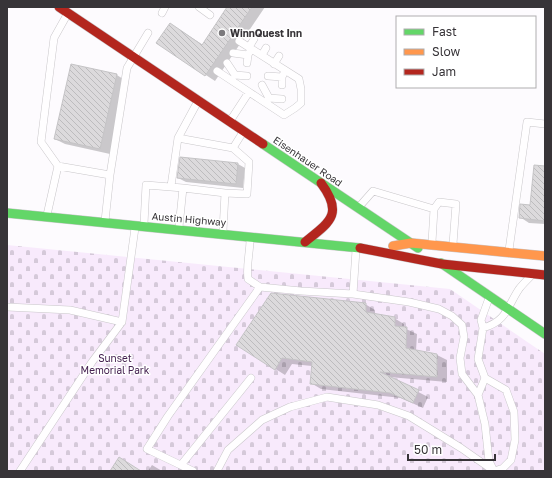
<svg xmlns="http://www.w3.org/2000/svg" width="552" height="478" font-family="'Golos Text',sans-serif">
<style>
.cemetery{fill:url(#cemetery-stones)}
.shadow{fill:#0003}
.building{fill:url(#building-back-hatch);stroke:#c5c4c6}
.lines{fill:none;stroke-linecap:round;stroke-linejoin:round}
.lane-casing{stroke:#c9c7ca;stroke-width:8}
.fast-casing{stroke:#c9c7ca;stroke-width:10}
.slow-casing{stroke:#c9c7ca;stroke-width:10}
.jam-casing{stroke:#c9c7ca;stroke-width:10}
.lane{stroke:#fffeff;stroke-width:7}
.fast{stroke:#63d668;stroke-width:9}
.slow{stroke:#ff974d;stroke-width:9}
.jam{stroke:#b3261e;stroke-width:9}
.poi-dot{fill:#7c7a7d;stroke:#fff;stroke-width:1.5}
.labels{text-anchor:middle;stroke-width:3;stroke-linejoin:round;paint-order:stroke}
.poi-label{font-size:10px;font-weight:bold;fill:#373438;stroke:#fff;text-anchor:start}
.street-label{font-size:10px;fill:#373438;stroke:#fff}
.park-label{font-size:10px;fill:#462352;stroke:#fff}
</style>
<defs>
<pattern id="cemetery-stones" width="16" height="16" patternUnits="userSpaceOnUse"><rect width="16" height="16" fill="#f8eafc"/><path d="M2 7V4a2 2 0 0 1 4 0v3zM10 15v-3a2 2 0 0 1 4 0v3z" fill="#d5c9d9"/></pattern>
<pattern id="building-back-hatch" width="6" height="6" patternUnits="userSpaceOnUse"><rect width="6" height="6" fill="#dcdadc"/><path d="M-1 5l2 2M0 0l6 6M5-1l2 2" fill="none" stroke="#bdbcbe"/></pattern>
</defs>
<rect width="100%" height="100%" fill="#fdfbfe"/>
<!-- cemetery -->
<path class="cemetery" d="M7,245L450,289L545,354V471H7Z"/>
<!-- shadow -->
<path class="shadow" d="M229,7H265L215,81L157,43L180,30L203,45Z
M117,75L126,81L110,154L65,144L55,139Z
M238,164L245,168L243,188L186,182L178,178Z
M545,167V224L529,223L520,217L531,206Z
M365,304L375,310V315L394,318L404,324V328L417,334L416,351L437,355L447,360V382L389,377L428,397L423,408L401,398L321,389L311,383L312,366L292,364L285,375L238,345Z
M152,465L162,471H148Z"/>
<!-- building -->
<path class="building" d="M227,7H252L205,76L156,43L170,23L202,45Z
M71,64L117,74L100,149L54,139Z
M180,157L238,163L236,184L177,178Z
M534,165L545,166V221L519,218L520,204L530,205Z
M271,293L366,303V312L395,317V326L407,327L406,348L437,354V377L380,372L419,390L413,403L390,393L310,384L312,362L282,358L275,370L236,345Z
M119,457L141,471H110Z"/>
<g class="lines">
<!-- lane casing -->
<g class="lane-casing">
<path id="lane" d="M199,7L210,15
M162,13L165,7
M249,47L254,39
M233,53L248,55
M262,55L266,48
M227,63L235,75
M247,63L248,55L251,49
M274,64L279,56
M217,71L249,92
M235,75L247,76
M268,76L282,77
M262,85L269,98
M282,85V77L285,71
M269,98L282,99
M198,101L178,138L233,148
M230,121L249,92L284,115L295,108L301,103V89L299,79L239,41
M58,166L41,142L54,38L68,13
M110,175L127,68L148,33
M171,186L178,138
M225,193L247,194L249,162L233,148L243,132
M358,208L373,191L434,209L432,242
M434,209L439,202L456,204L453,244
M47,215L58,166L110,175L105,221
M144,224L146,185L183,188
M179,227L183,188L225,193L223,231
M250,239C250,253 246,265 248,279L260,287
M509,250L527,122L545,124
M353,294L356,250
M489,298L481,320L483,328L478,359L485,378L478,395L485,424L489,461L493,469
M7,307L70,310L122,322
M483,328C507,321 507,307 519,289C522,285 526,281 530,277
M485,378L506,390L514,412L515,440L511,460L503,468L495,471
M181,465L251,378
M20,471L92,362L122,322L135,228
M193,471L147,449L168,416L260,287L301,291L353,294L409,302L439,309L452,316L462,325L464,337L460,358L462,374L478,395
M217,471L228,450L262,420L290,407L327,397L378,405L409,416L461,448L494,471"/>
</g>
<!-- fast casing -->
<g class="fast-casing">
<path id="fast" d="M263,144L418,248
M7,213L360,248
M441,263L545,334"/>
</g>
<!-- slow casing -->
<g class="slow-casing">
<path id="slow" d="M393,246L411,243L545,256"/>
</g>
<!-- jam casing -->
<g class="jam-casing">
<path id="jam" d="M59,7L263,144
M305,242C330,222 344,214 321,183
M360,248L442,264L545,275"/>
</g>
<!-- lane -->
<use href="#lane" class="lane"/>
<!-- fast -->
<use href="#fast" class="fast"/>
<!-- slow -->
<use href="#slow" class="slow"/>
<!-- jam -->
<use href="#jam" class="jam"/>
</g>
<!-- markers -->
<circle class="poi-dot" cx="222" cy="33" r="4"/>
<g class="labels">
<!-- poi labels -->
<g class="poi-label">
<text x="230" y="37">WinnQuest Inn</text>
</g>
<!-- street labels -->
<g class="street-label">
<text transform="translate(308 161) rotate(34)" y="4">Eisenhauer Road</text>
<text transform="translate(189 219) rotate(5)" y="4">Austin Highway</text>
</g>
<!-- park labels -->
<g class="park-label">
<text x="115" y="362">Sunset<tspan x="115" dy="12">Memorial Park</tspan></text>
</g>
</g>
<!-- border -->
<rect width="552" height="478" fill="none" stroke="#373438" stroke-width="16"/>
<!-- legend -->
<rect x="396" y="16" width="140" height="72" fill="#ffffff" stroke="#afaeaf"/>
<rect x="404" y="29" width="20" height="6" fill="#63d668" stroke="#afaeaf"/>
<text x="432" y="36" font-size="12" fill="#373438">Fast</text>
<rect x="404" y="49" width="20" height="6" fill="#ff974d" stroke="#afaeaf"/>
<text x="432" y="56" font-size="12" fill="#373438">Slow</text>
<rect x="404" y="69" width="20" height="6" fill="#b3261e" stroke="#afaeaf"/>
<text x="432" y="76" font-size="12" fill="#373438">Jam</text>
<!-- scale -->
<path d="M408 454v6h87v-6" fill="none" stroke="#373438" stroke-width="2"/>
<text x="414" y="454" font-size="12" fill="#373438" stroke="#ffffff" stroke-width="3" paint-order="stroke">50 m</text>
</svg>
